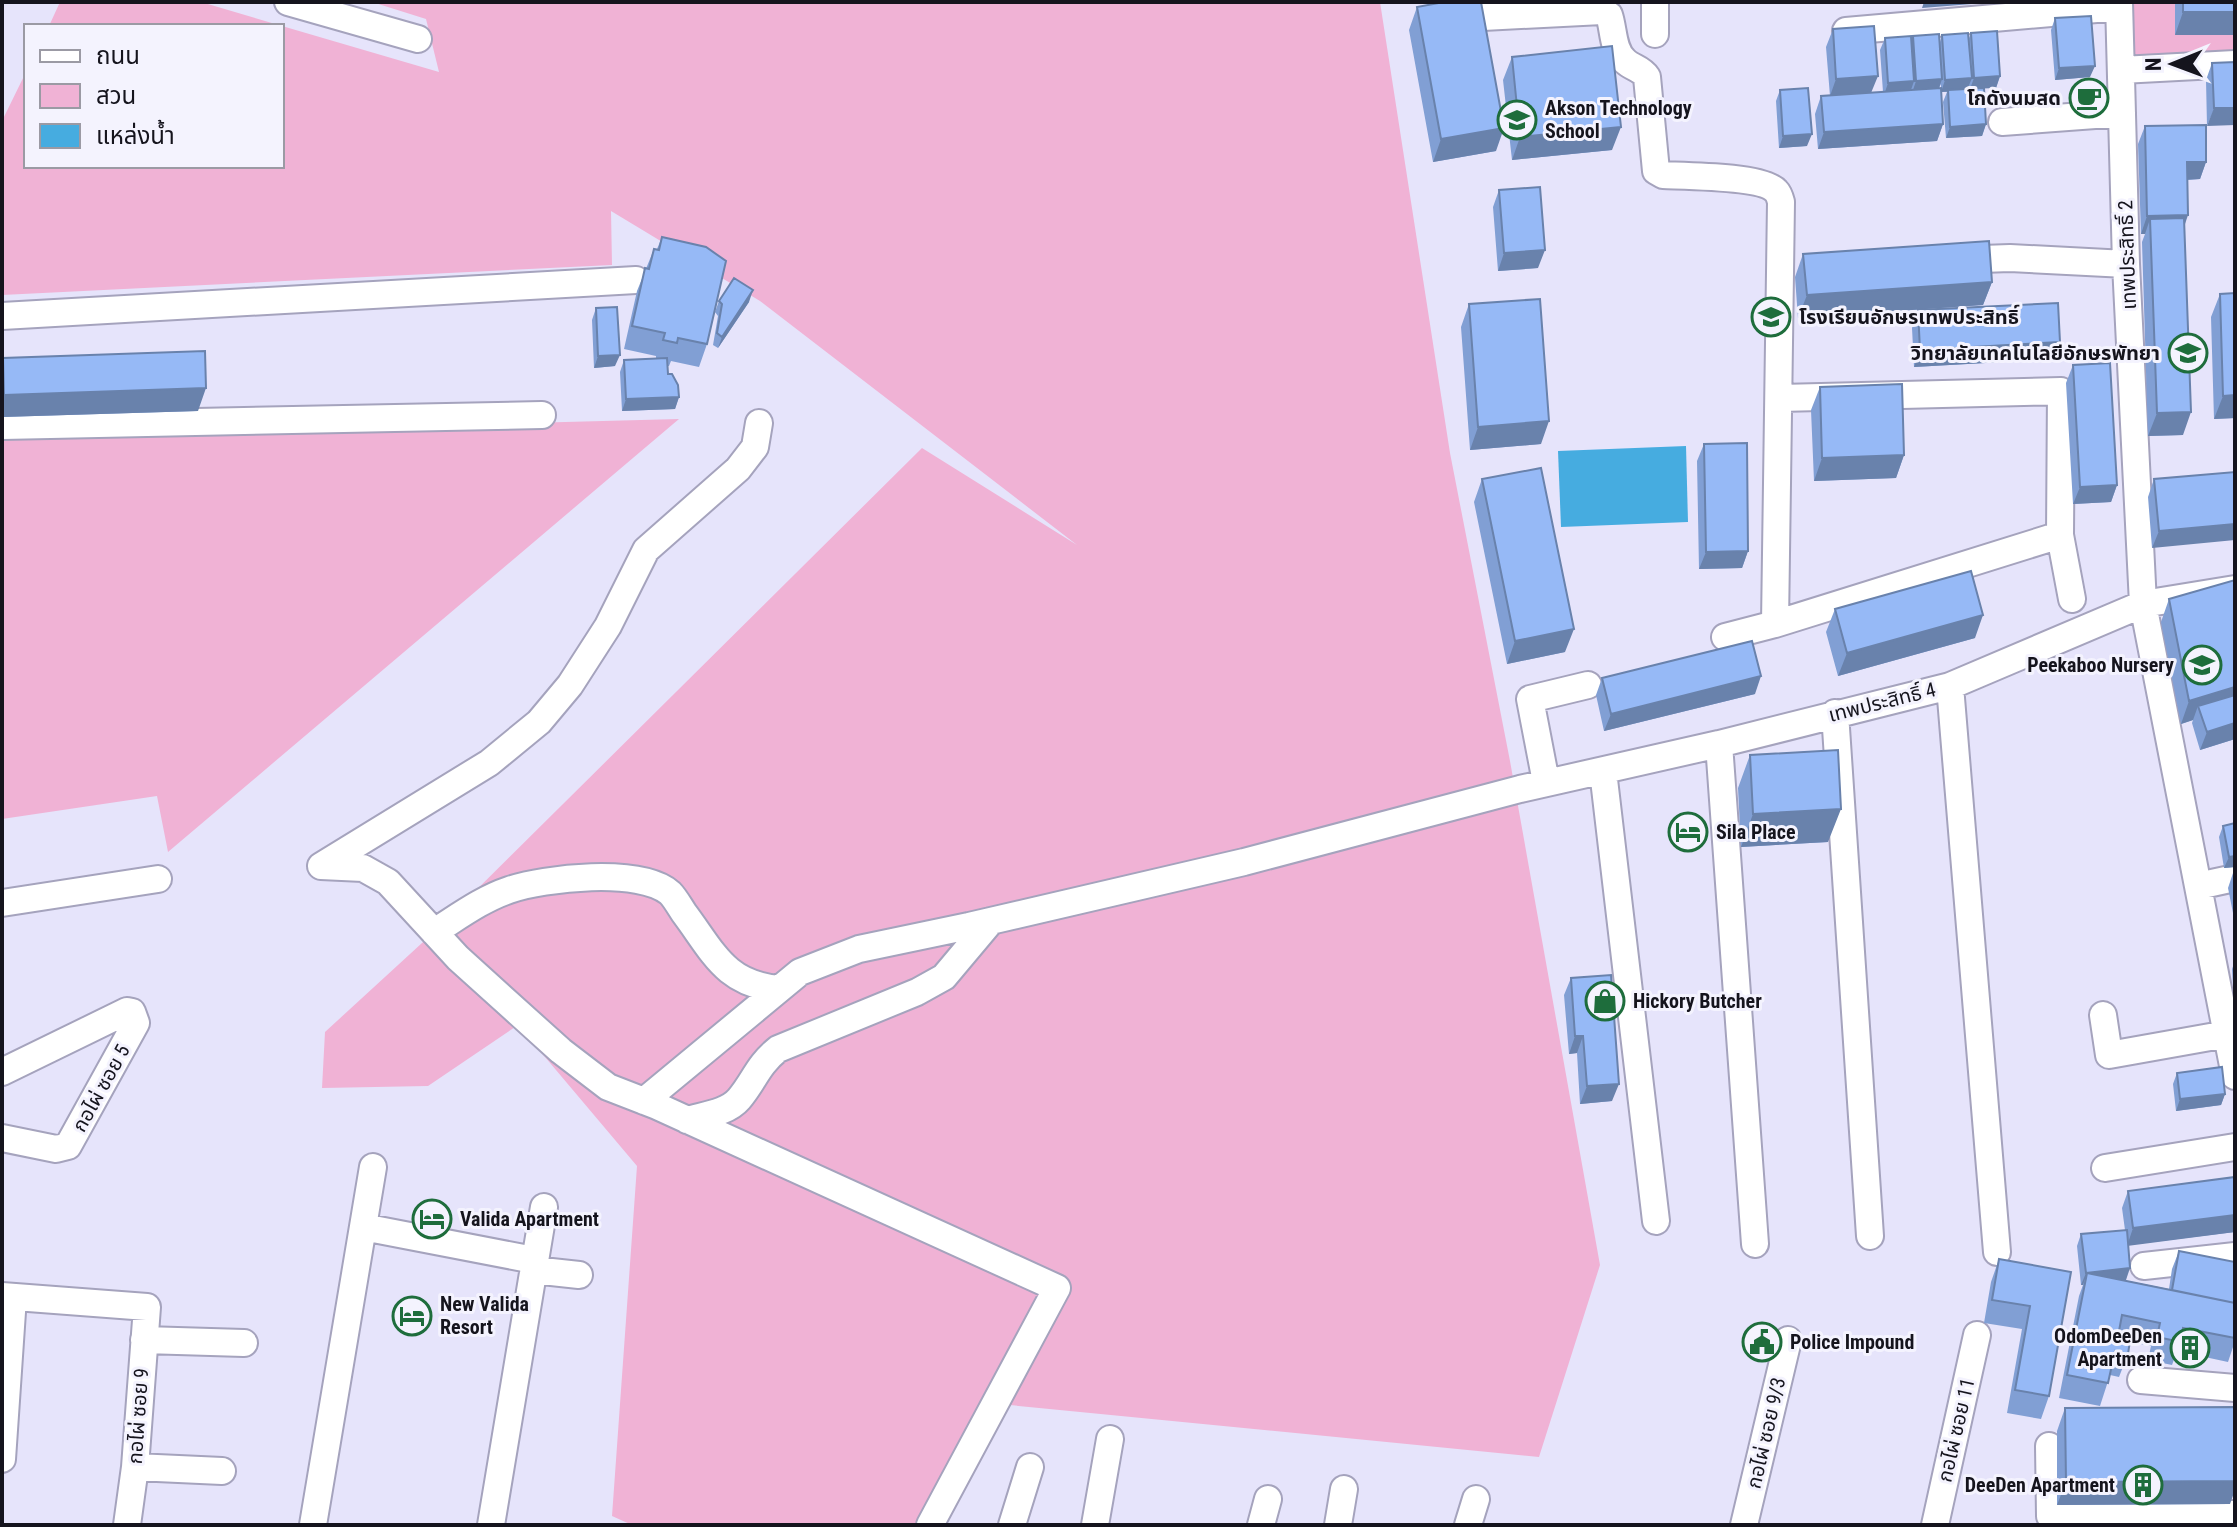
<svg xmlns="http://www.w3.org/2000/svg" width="2237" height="1527" font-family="'Roboto Condensed','Noto Sans Thai',sans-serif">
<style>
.green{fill:#f0b2d5}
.water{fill:#46ace0}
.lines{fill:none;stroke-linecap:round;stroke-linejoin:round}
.minor-casing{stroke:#a5a3bd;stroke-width:30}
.minor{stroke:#fff;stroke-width:26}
.wall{fill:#819fd4}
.shaded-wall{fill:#6982ac}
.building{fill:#96b9f6;stroke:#6982ac;stroke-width:2}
.labels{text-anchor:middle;stroke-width:6;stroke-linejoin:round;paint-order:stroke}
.poi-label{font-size:20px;font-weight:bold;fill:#15141d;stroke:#f4f3fe;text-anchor:start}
.street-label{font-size:20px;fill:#15141d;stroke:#f4f3fe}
</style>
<rect width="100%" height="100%" fill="#e6e4fb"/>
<!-- green -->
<path class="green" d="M60,2H201L282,26H49Z
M372,2H1380L1450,453L1510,761L1600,1265L1539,1457L999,1404L937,1525H632L612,1516L637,1166L518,1025L428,1086L322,1088L325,1032L434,932L922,448L1077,545L760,301L611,211L612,265L2,295V121L26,72V166H282V26L439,72L426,19Z
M2128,2H2235V52L2130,56Z
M679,419L168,852L157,796L2,819V437Z"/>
<!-- water -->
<path class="water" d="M1686,446L1688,522L1561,527L1558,451Z"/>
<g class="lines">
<!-- minor casing -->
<g class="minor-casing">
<path id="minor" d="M288,2L418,39
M1655,2V34
M2119,2L2126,264L2143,604L2235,1076
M1483,17L1602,11L1609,15C1614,29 1612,50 1625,61C1632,68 1641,68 1647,77L1656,171L1663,175C1685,176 1763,176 1776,191C1779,194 1780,198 1781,202L1775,624L1725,637
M1846,31L2119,7
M2121,70L2235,64
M2002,122L2122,113
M1954,260L2010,258L2126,264
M2,316L636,280
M2,426L542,415
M2060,535L2072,599
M1775,624L2060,535L2061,391L1780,398
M1950,686L1997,1252
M1835,713L1870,1236
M1719,744L1755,1244
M1603,771L1656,1221
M1546,782L1530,699L1588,685
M321,866L363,868L388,882L458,958L561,1051L608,1087L657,1106L1057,1288L930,1525
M321,866L489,763L539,722L570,685L608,626L646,550L738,469L755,447L759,423
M2198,886L2235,878
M2,903L158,879
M434,932C458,917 482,899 509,890C544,878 640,867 670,893C675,898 680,907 684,913C714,953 725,984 779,989
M2103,1015L2109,1055L2227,1034
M2,1072L127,1011L132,1012L136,1023L68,1146L56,1149L2,1138
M644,1101L800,972L859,949L969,926L1244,862L1520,789L1719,744L1950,686L2143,604L2235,589
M687,1120C704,1115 727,1113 739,1099C755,1080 757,1066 778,1049L917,992L944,977L991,921
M2105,1168L2235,1147
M363,1227L534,1260
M2144,1266L2235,1256
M533,1270L579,1275
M2,1296L147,1307L135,1467L127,1525
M144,1340L244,1343
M2141,1380L2235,1388
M2049,1446L2050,1516L2235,1514
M2,1459L13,1297
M135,1467L222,1471
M313,1525L373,1167
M491,1525L544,1207
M1012,1525L1030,1467
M1095,1525L1110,1439
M1261,1525L1268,1499
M1338,1525L1344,1489
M1468,1525L1476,1499
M1744,1525L1788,1340
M1935,1525L1977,1335"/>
</g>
<!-- minor -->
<use href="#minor" class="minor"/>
</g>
<!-- wall -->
<path class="wall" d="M2175,2H2235L2175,35Z
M1417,7L1496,151L1433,162L1409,30Z
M2055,18L2090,77L2055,80L2051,30Z
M1833,29L1872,93L1883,92L1880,50L1885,38L1911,41L1913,36L1940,42L1942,35L1969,38L1971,33L2000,76L1996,88H1984L1986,124L1982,136L1946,138L1943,102L1947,92H1941V84L1939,88L1943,124L1937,141L1818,149L1815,114L1821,96H1830L1826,47Z
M1512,57L1612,150L1512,160L1503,80Z
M2235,62L2207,126L2206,80L2212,63Z
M1780,90L1807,146L1779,148L1776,101Z
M2145,126L2206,162L2200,179L2187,180L2185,225L2183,435L2148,436L2142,242L2145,234H2141L2138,144Z
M1499,190L1538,268L1498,271L1493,207Z
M662,237L707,344L699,367L671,361L669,366H667L668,374L679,397L675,409L622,411L620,372L624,360L656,359V356L624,349L637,291L654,249H657Z
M1803,254L1992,282L1983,305L1798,318L1795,277Z
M2235,293V418L2214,419L2211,317L2220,294Z
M719,301L749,302L718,348L713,345L718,316L715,312Z
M1469,304L1541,444L1470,450L1461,327Z
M596,308L615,366L594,368L592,320Z
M1918,310L2054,359L1914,367L1912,328Z
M3,358L198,411L2,417Z
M2073,365L2117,485L2111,502L2073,504L2066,383Z
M1820,387L1904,455L1896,478L1814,481L1811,410Z
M1704,444L1748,551L1742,568L1699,569L1697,461Z
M2235,472L2152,548L2148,497L2154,479Z
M1482,479L1565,652L1507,664L1474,502Z
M2235,580V739L2200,750L2192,723L2193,720L2181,724L2161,622L2169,599Z
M1835,609L1975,638L1838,676L1826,632Z
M1602,678L1755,694L1604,731L1596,695Z
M1750,755L1828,842L1741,847L1738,788Z
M2235,823V867L2224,868L2219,837L2223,826Z
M2234,870H2235V923L2228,888Z
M2235,961V1004H2234L2232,969Z
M1571,978L1612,1101L1580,1104L1577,1053L1569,1054L1564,995Z
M2177,1073L2225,1094L2221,1105L2176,1111L2173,1084Z
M2235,1177V1232L2128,1245L2126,1280H2123L2169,1289L2172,1269L2179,1251L2235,1262V1341L2228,1362L2177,1351L2172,1365L2148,1360L2151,1346L2130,1342L2128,1354L2119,1377L2110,1375L2100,1406L2059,1398L2079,1296L2083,1285H2081L2077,1246L2081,1234L2125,1230L2122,1208L2128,1191Z
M1999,1259L2071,1272L2049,1396L2041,1419L2007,1413L2022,1329L1984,1323L1991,1282Z
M2065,1408L2230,1504L2057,1505V1431Z"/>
<!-- shaded-wall -->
<path class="shaded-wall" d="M1924,2H1997L1922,8Z
M2183,12H2235V35H2175Z
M2095,66L2090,77L2055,80L2059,68Z
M1878,76L1871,93L1830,96L1836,79Z
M2000,76L1996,88L1970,89L1974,78Z
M1972,78L1967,90L1941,92L1945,80Z
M1942,79L1938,91L1912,93L1916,81Z
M1914,81L1910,93L1884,95L1888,83Z
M2214,108H2235V125L2207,126Z
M1943,124L1937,141L1818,149L1824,132Z
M1986,124L1982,136L1946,138L1950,127Z
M1621,127L1612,150L1512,160L1520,137Z
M1504,128L1496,151L1433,162L1441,139Z
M1812,134L1807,146L1779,148L1783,136Z
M2187,162H2206L2200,179L2181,180Z
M2188,215L2182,233L2150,219L2145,234H2141L2147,216Z
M1545,250L1538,268L1498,271L1504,253Z
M1992,282L1983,305L1798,318L1807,295Z
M753,290L749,302L718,348L722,337Z
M2060,342L2054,359L1914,367L1920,350Z
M620,355L615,366L594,368L598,356Z
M206,388L198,411L2,417V400L4,395Z
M2235,395V418L2214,419L2223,396Z
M679,397L675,409L622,411L626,399Z
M2191,412L2183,435L2148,436L2157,413Z
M1549,421L1541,444L1470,450L1478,427Z
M1904,455L1896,478L1814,481L1822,458Z
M2117,485L2111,502L2073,504L2080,487Z
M2235,524V540L2152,548L2159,531Z
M1748,551L1742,568L1699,569L1706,552Z
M1983,615L1975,638L1838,676L1847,653Z
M1574,629L1565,652L1507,664L1515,641Z
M1761,676L1755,694L1604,731L1611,714Z
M2235,687V707L2198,706L2193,720L2181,724L2189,701Z
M2235,723V739L2200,750L2207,732Z
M1841,809L1828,842L1741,847L1753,814Z
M2235,856V867L2224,868L2229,857Z
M1575,1036H1583L1577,1053L1569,1054Z
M1619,1084L1612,1101L1580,1104L1587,1086Z
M2225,1094L2221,1105L2176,1111L2180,1099Z
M2235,1215V1232L2127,1246L2133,1228Z
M2130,1268L2126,1280L2085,1284L2087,1273L2083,1285H2081L2086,1273Z
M2235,1481V1490L2230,1504L2057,1505L2066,1482Z"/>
<!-- building -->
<path class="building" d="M1444,2H1481L1504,128L1441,139L1417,7Z
M2183,2H2235V12H2183Z
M2091,16L2095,66L2059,68L2055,18Z
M1874,26L1878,76L1836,79L1833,29Z
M1997,31L2000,76L1974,78L1971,33Z
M1968,33L1972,78L1945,80L1942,35Z
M1939,34L1942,79L1916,81L1913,36Z
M1911,36L1914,81L1888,83L1885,38Z
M1612,46L1621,127L1520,137L1512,57Z
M2235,62V108H2214L2212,63Z
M1808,88L1812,134L1783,136L1780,90Z
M1941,88L1943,124L1824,132L1821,96Z
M1984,88L1986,124L1950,127L1948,90Z
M2206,125V162H2187L2188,215L2147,216L2145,126Z
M1540,187L1545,250L1504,253L1499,190Z
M2184,218L2191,412L2157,413L2150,219Z
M662,237L706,247L726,261L707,344L678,338L677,343L663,340L665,333L632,326L645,268L649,269L654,249L659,250Z
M1989,241L1992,282L1807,295L1803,254Z
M734,278L753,290L722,337L717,333L722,304L719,301Z
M2235,293V395L2223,396L2220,294Z
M1540,299L1549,421L1478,427L1469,304Z
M2058,303L2060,342L1920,350L1918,310Z
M617,307L620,355L598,356L596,308Z
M205,351L206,388L4,395L3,358Z
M667,358L668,374H672L678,385L679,397L626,399L624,360Z
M2110,363L2117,485L2080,487L2073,365Z
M1902,384L1904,455L1822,458L1820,387Z
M1747,443L1748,551L1706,552L1704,444Z
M1541,468L1574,629L1515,641L1482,479Z
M2235,472V524L2159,531L2154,479Z
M1971,571L1983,615L1847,653L1835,609Z
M2235,580V687L2189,701L2169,599Z
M1752,641L1761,676L1611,714L1602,678Z
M2235,695V723L2207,732L2198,706Z
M1838,750L1841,809L1753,814L1750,755Z
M2235,823V856L2229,857L2223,826Z
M1611,975L1619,1084L1587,1086L1583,1036H1575L1571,978Z
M2222,1067L2225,1094L2180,1099L2177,1073Z
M2235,1177V1215L2133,1228L2128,1191Z
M2127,1230L2130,1268L2086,1273L2081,1234Z
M2179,1251L2235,1262V1303L2172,1290Z
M1999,1259L2071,1272L2049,1396L2015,1390L2030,1306L1992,1300Z
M2087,1273L2235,1303V1338L2183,1328L2181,1342L2157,1337L2160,1323L2122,1315L2119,1331L2131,1334L2128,1354L2115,1351L2108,1383L2067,1375Z
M2235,1407V1481L2066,1482L2065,1408Z"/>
<!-- icons -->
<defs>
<g id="cafe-ring" transform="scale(2)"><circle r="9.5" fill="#f4f3fe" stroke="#1e6d3c" stroke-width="1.5"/><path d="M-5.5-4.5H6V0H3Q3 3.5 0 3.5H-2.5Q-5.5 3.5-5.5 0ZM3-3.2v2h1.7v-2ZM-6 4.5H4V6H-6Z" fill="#1e6d3c"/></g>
<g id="school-ring" transform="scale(2)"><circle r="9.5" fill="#f4f3fe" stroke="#1e6d3c" stroke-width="1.5"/><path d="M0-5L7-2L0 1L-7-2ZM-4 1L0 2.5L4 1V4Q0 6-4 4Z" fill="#1e6d3c"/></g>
<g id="university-ring" transform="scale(2)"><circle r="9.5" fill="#f4f3fe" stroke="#1e6d3c" stroke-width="1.5"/><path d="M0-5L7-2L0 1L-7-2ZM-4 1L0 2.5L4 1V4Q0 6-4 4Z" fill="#1e6d3c"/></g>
<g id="hotel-ring" transform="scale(2)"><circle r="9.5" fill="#f4f3fe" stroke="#1e6d3c" stroke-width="1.5"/><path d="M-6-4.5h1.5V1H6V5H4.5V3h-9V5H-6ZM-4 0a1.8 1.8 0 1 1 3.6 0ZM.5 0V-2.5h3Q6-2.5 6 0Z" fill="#1e6d3c"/></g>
<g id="shop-ring" transform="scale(2)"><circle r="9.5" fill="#f4f3fe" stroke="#1e6d3c" stroke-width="1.5"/><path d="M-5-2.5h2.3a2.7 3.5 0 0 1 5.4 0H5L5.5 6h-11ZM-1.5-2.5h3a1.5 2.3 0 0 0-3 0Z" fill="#1e6d3c"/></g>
<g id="civic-ring" transform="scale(2)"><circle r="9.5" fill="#f4f3fe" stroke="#1e6d3c" stroke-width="1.5"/><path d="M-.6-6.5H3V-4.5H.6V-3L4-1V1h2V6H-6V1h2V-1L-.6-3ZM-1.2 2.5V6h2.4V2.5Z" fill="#1e6d3c"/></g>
<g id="building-ring" transform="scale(2)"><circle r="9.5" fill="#f4f3fe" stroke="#1e6d3c" stroke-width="1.5"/><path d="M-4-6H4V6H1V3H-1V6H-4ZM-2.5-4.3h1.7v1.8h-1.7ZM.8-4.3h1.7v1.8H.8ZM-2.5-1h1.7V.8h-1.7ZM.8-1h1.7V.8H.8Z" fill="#1e6d3c"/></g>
</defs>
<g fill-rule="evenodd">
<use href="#cafe-ring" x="2089" y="98"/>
<use href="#school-ring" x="1517" y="120"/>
<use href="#school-ring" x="1771" y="317"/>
<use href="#university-ring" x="2188" y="353"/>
<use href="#school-ring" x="2202" y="665"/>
<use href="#hotel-ring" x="1688" y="832"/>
<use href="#shop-ring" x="1605" y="1001"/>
<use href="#hotel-ring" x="432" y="1219"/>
<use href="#hotel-ring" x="412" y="1316"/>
<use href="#civic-ring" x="1762" y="1342"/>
<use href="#building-ring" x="2190" y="1348"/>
<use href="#building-ring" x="2143" y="1485"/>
</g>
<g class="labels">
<!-- poi labels -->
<g class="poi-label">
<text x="2061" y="105" text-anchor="end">โกดังนมสด</text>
<text x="1545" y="115">Akson Technology<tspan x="1545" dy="23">School</tspan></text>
<text x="1799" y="324">โรงเรียนอักษรเทพประสิทธิ์</text>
<text x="2160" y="360" text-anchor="end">วิทยาลัยเทคโนโลยีอักษรพัทยา</text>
<text x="2174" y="672" text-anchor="end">Peekaboo Nursery</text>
<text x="1716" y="839">Sila Place</text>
<text x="1633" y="1008">Hickory Butcher</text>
<text x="460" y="1226">Valida Apartment</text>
<text x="440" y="1311">New Valida<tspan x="440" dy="23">Resort</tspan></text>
<text x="2162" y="1343" text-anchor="end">OdomDeeDen<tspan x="2162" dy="23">Apartment</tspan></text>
<text x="1790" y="1349">Police Impound</text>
<text x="2115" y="1492" text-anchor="end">DeeDen Apartment</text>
</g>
<!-- street labels -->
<g class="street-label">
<text transform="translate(2127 255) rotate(-92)" y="7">เทพประสิทธิ์ 2</text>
<text transform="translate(1882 702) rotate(-14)" y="7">เทพประสิทธิ์ 4</text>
<text transform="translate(101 1088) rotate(-61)" y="7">กอไผ่ ซอย 5</text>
<text transform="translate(138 1416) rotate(-86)" y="7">กอไผ่ ซอย 9</text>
<text transform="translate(1956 1430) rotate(-77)" y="7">กอไผ่ ซอย 11</text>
<text transform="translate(1766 1433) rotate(-77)" y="7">กอไผ่ ซอย 9/3</text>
</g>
</g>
<!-- border -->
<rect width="2237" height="1527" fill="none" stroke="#15141d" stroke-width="8"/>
<!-- legend -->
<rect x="24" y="24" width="260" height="144" fill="#f4f3fe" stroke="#9b9aa4" stroke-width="2"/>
<rect x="40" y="50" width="40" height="12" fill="#ffffff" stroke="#9b9aa4" stroke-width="2"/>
<text x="96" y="64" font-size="24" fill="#15141d">ถนน</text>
<rect x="40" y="84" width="40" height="24" fill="#f0b2d5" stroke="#9b9aa4" stroke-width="2"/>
<text x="96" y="104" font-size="24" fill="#15141d">สวน</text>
<rect x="40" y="124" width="40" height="24" fill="#46ace0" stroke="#9b9aa4" stroke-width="2"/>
<text x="96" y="144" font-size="24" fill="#15141d">แหล่งน้ำ</text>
<!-- north arrow -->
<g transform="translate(2173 64) rotate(269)" stroke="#f4f3fe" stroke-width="6" paint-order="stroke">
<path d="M0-6L14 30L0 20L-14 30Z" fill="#15141d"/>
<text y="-12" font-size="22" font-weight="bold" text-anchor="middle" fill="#15141d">N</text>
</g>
</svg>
